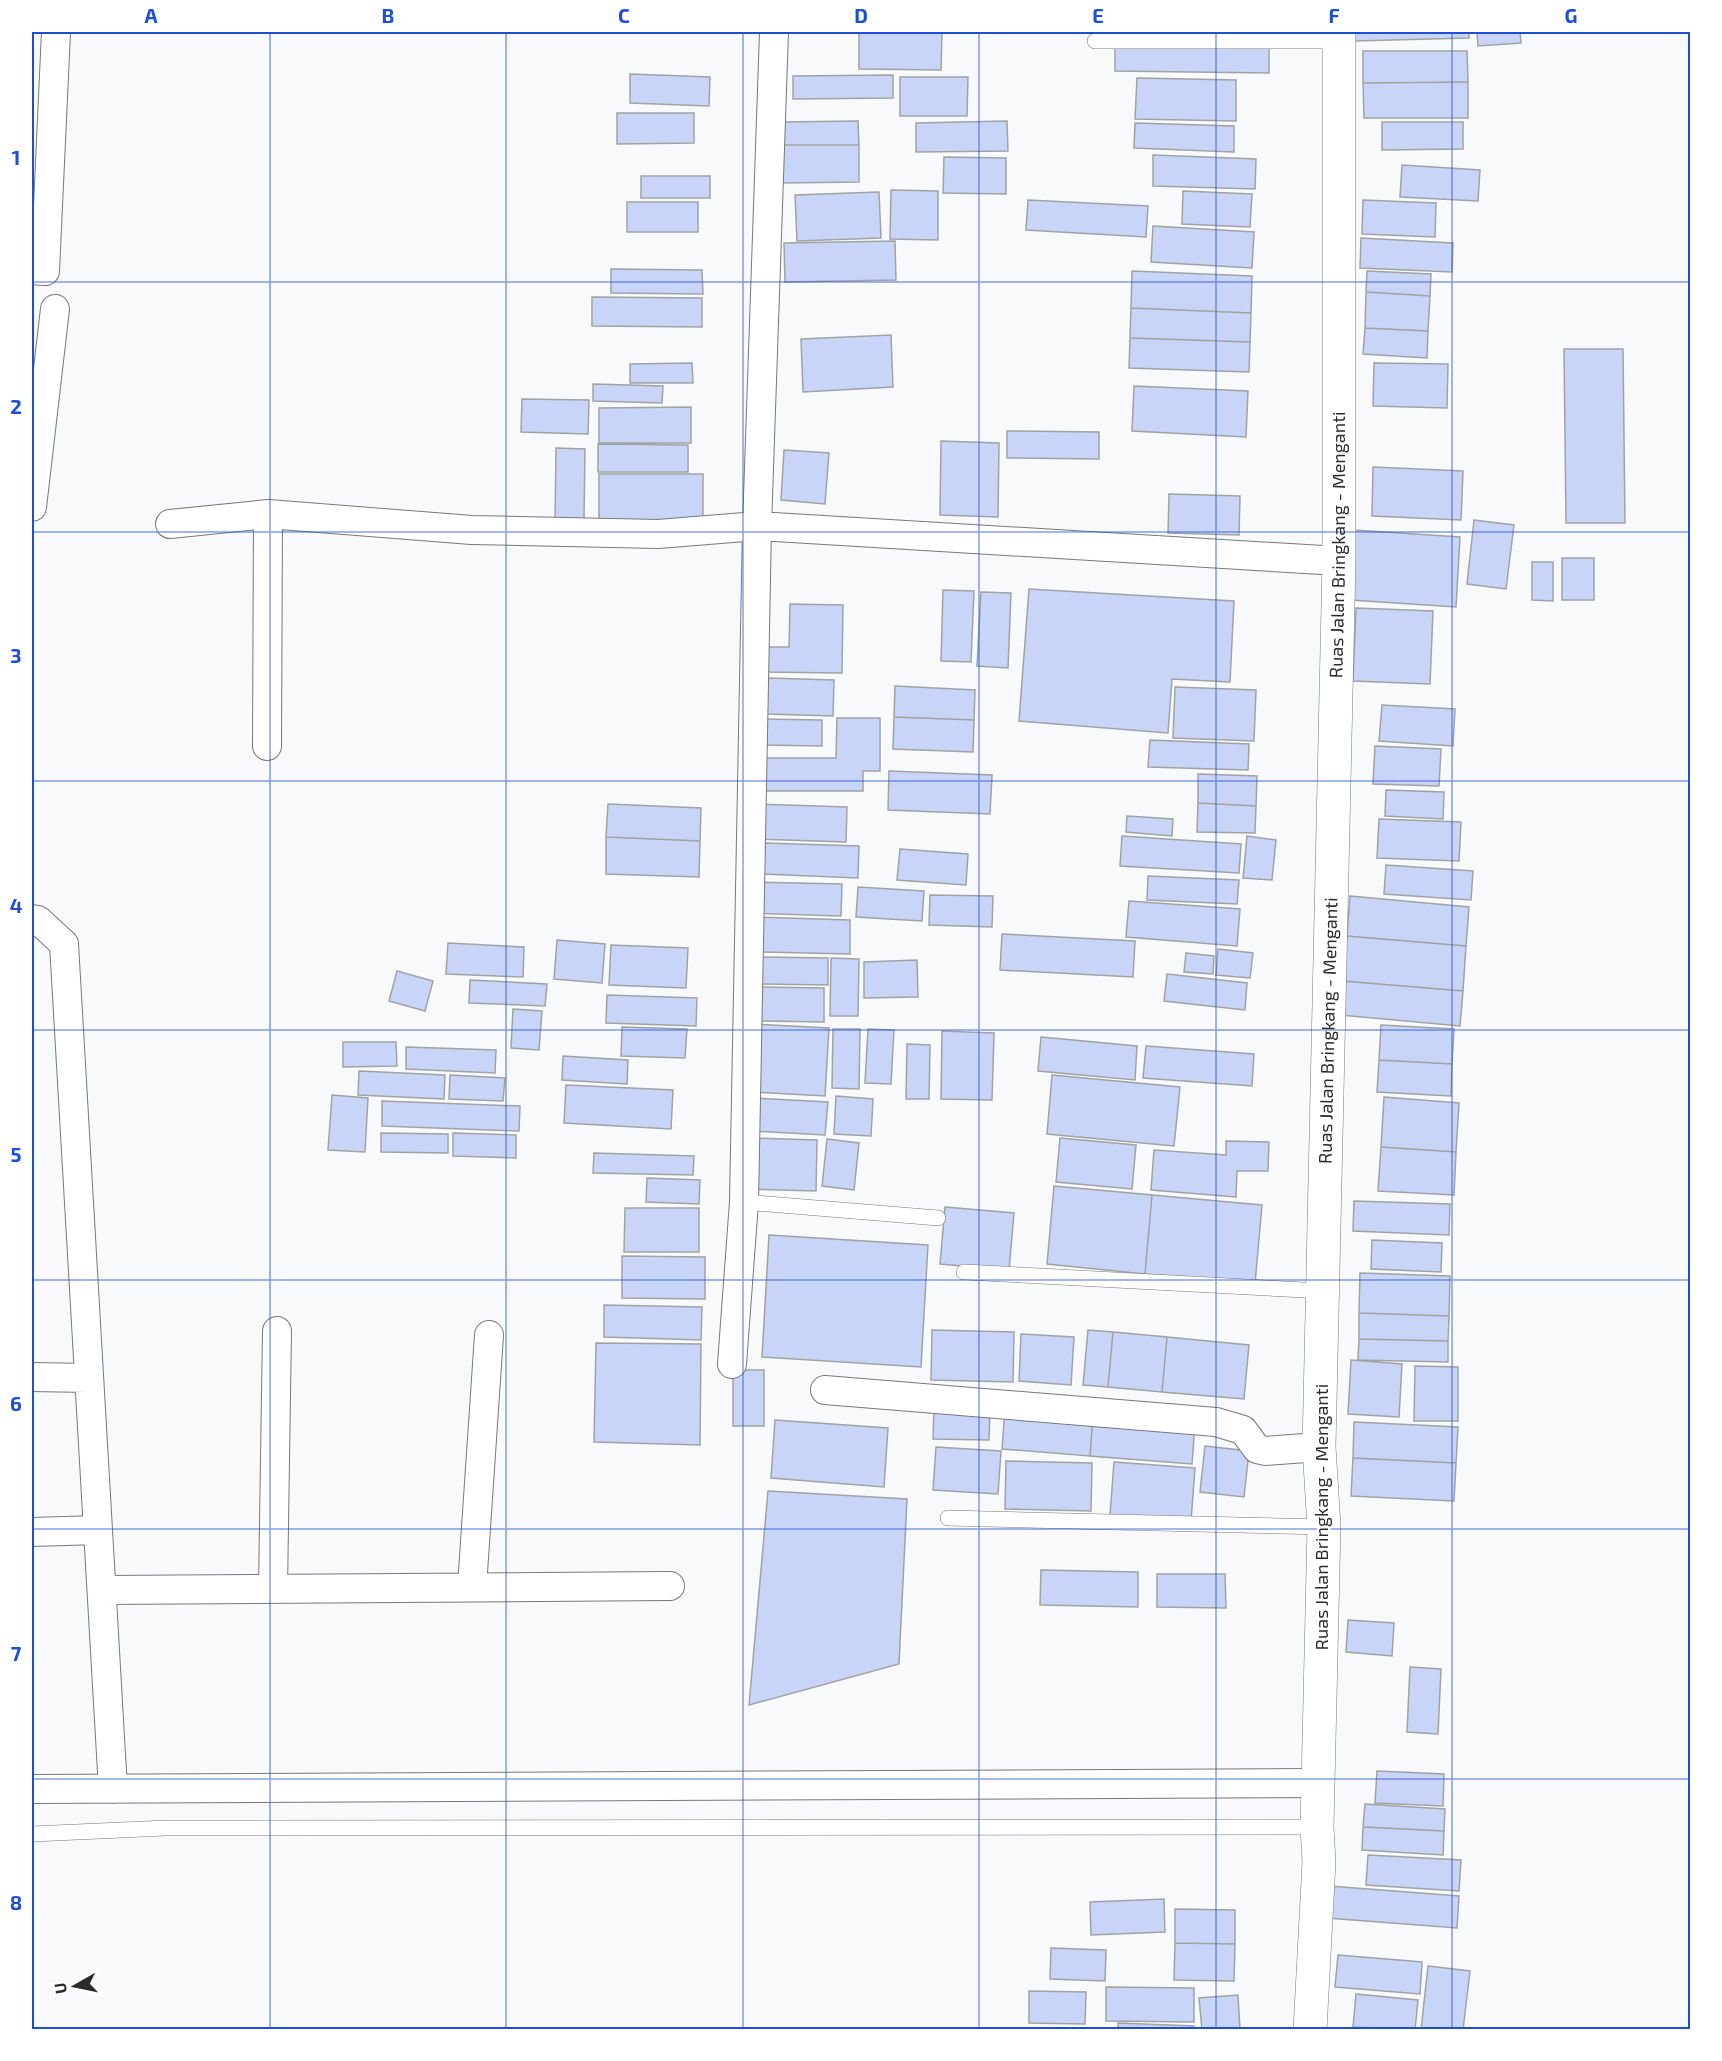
<svg xmlns="http://www.w3.org/2000/svg" width="1722" height="2061" font-family="'Exo 2',sans-serif">
<style>
.building{fill:#c9d5f8;stroke:#a2a2a3;stroke-width:1.5}
.lines{fill:none;stroke-linecap:round;stroke-linejoin:round}
.service-casing{stroke:#787879;stroke-width:16}
.minor-casing{stroke:#787879;stroke-width:30}
.secondary-casing{stroke:#787879;stroke-width:34}
.service{stroke:#fff;stroke-width:15}
.minor{stroke:#fff;stroke-width:28}
.secondary{stroke:#fff;stroke-width:33}
.grid{fill:none;stroke:#1d4ed8;stroke-width:1.5;stroke-opacity:0.55}
.labels{text-anchor:middle;stroke-width:4.5;stroke-linejoin:round;paint-order:stroke}
.street-label{font-size:18px;fill:#2b2b2b;stroke:#fff}
.neatline{fill:none;stroke:#1d4ed8;stroke-width:2}
.grid-label{font-size:20px;text-anchor:middle;font-weight:bold;fill:#1d4ed8}
</style>
<rect width="100%" height="100%" fill="#f8f9fa"/>
<!-- building -->
<path class="building" d="M859,32H942L941,70L859,69Z
M1355,32H1469V38L1355,41Z
M1477,32H1520L1521,43L1478,46Z
M1115,45L1269,47V73L1115,71Z
M1363,51H1467L1468,82L1363,83Z
M630,74L710,77L709,106L630,103Z
M893,75V98L793,99V76Z
M900,77H968L967,116H900Z
M1137,78L1236,80V121L1135,119Z
M1468,82V118H1364L1363,83Z
M617,113H694V143L617,144Z
M858,121L859,145H780V122Z
M1007,121L1008,151L916,152V123Z
M1382,122H1463V149L1382,150Z
M1135,123L1234,126V152L1134,148Z
M780,145H859V182L781,183Z
M1153,155L1256,159L1255,189L1153,186Z
M944,157L1006,158V194L943,193Z
M1402,165L1480,170L1478,201L1400,197Z
M641,176H710V198H641Z
M891,190L938,191V240L890,239Z
M1183,191L1252,194L1250,227L1182,224Z
M879,192L881,238L797,241L795,195Z
M1028,200L1148,206L1146,237L1026,230Z
M1363,200L1436,203L1435,237L1362,234Z
M627,202H698V232H627Z
M1153,226L1254,232L1252,268L1151,262Z
M1361,238L1453,243L1452,272L1360,268Z
M895,241L896,280L785,282L784,243Z
M611,269L702,270L703,294L611,293Z
M1132,271L1252,276L1251,313L1131,308Z
M1367,271L1431,274L1430,296L1366,292Z
M1366,292L1430,296L1428,331L1365,328Z
M592,297L702,298V327L592,326Z
M1131,308L1251,313L1250,342L1130,338Z
M1365,328L1428,331L1427,358L1363,354Z
M891,335L893,387L803,392L801,339Z
M1130,338L1250,342L1249,372L1129,368Z
M1564,349H1623L1625,523H1566Z
M692,363L693,383H630V364Z
M1374,363L1448,364L1447,408L1373,406Z
M593,384L663,386L662,403L593,401Z
M1134,386L1248,391L1246,437L1132,431Z
M522,399L589,400L588,434L521,432Z
M691,407V443H599V408Z
M1007,431L1099,432V459L1007,458Z
M941,441L999,443L998,517L940,515Z
M598,444L688,445V472H598Z
M556,448L585,449L584,521L555,520Z
M784,450L829,453L825,504L781,500Z
M1373,467L1463,471L1461,520L1372,516Z
M599,474H703V526L599,525Z
M1169,494L1240,496L1239,535L1168,533Z
M1474,520L1514,525L1506,589L1467,584Z
M1354,530L1460,537L1456,607L1351,600Z
M1562,558H1594V600H1562Z
M1532,562H1553V601L1532,600Z
M1029,589L1234,601L1230,682L1172,679L1168,733L1019,721Z
M943,590L974,591L971,662L941,661Z
M981,592L1011,593L1008,668L977,666Z
M790,604L843,605L842,673L762,672V647H789Z
M1356,608L1433,611L1430,684L1353,681Z
M767,678L834,680L833,716L766,714Z
M895,686L975,690L974,720L894,717Z
M1175,687L1256,690L1254,741L1173,738Z
M1382,705L1455,709L1453,746L1379,741Z
M894,717L974,720L973,752L893,749Z
M837,718H880V771H863V791H759L758,758H836Z
M761,719L822,720V746L760,745Z
M1150,740L1249,744L1248,770L1148,767Z
M1375,746L1441,749L1439,786L1373,784Z
M889,771L992,775L990,814L888,810Z
M1198,774L1257,776L1256,806L1198,803Z
M1386,790L1444,792L1443,819L1385,816Z
M1198,803L1256,806L1255,833L1197,832Z
M608,804L701,808L700,841L606,837Z
M758,804L847,807L846,842L757,839Z
M1127,816L1173,819L1172,836L1126,832Z
M1379,819L1461,822L1459,861L1377,858Z
M1122,836L1241,844L1239,873L1120,866Z
M1247,836L1276,840L1272,880L1243,878Z
M606,837L700,841L699,877L606,874Z
M764,843L859,846L858,878L763,874Z
M900,849L968,854L966,885L897,880Z
M1386,865L1473,871L1471,900L1384,894Z
M1148,876L1239,880L1237,904L1147,900Z
M751,882L842,884L841,916L750,913Z
M858,887L924,891L922,921L856,917Z
M930,895L993,896L992,927L929,925Z
M1350,896L1469,907L1466,946L1347,936Z
M1129,901L1240,909L1237,946L1126,937Z
M758,917L850,920V954L758,952Z
M1002,934L1135,941L1133,977L1000,970Z
M1347,936L1466,946L1463,991L1343,981Z
M557,940L605,944L602,983L554,979Z
M448,943L524,947L523,977L446,974Z
M611,945L688,948L686,988L609,985Z
M1218,949L1253,953L1250,978L1216,975Z
M1186,953L1214,956L1213,974L1184,972Z
M759,957L828,958V985L759,984Z
M831,958L859,959L858,1016H830Z
M917,960L918,997L864,998V962Z
M397,971L433,981L425,1011L389,1001Z
M1167,974L1247,983L1245,1010L1164,1001Z
M470,980L547,984L545,1006L469,1003Z
M1343,981L1463,991L1460,1026L1340,1015Z
M758,987L824,988V1022L758,1021Z
M607,995L697,998L696,1026L606,1023Z
M513,1009L542,1011L539,1050L511,1048Z
M755,1024L829,1028L825,1096L751,1092Z
M1381,1025L1454,1029L1452,1064L1379,1060Z
M622,1027L687,1029L685,1058L621,1056Z
M833,1029H860L859,1089L832,1088Z
M868,1029L894,1030L891,1084L865,1083Z
M942,1031L994,1033L992,1100L941,1099Z
M1041,1037L1137,1046L1135,1080L1038,1071Z
M343,1042H396L397,1066L343,1067Z
M907,1044L930,1045L929,1099H906Z
M1146,1046L1254,1054L1252,1086L1143,1078Z
M406,1047L496,1050L495,1073L406,1069Z
M563,1056L628,1060L627,1084L562,1080Z
M1379,1060L1452,1064L1451,1096L1377,1092Z
M359,1071L445,1075L444,1099L358,1095Z
M450,1075L505,1078L503,1101L449,1099Z
M1052,1075L1180,1087L1174,1146L1047,1134Z
M566,1085L673,1090L671,1129L564,1123Z
M332,1095L368,1098L365,1152L328,1150Z
M836,1096L873,1099L871,1136L834,1134Z
M1384,1097L1459,1103L1456,1152L1381,1147Z
M754,1098L828,1102L825,1135L752,1131Z
M382,1101L520,1106L519,1131L382,1126Z
M381,1133L448,1134V1153L381,1152Z
M453,1133L516,1135V1158L453,1156Z
M751,1138L817,1140L816,1191L749,1189Z
M1060,1138L1136,1145L1132,1189L1056,1182Z
M827,1139L859,1143L854,1190L822,1186Z
M1226,1141L1269,1142L1268,1171H1237L1236,1197L1151,1190L1154,1150L1226,1155Z
M1381,1147L1456,1152L1454,1195L1378,1191Z
M594,1153L694,1156L693,1175L593,1173Z
M647,1178L700,1180L699,1204L646,1202Z
M1054,1186L1152,1195L1145,1274L1047,1264Z
M1152,1195L1262,1205L1255,1284L1145,1274Z
M1354,1201L1450,1204L1449,1235L1353,1231Z
M945,1207L1014,1213L1009,1270L940,1264Z
M625,1208H699V1252H624Z
M769,1235L928,1245L921,1367L762,1357Z
M1372,1240L1442,1243L1441,1272L1371,1269Z
M622,1256L705,1257V1299L622,1298Z
M1360,1273L1450,1276L1449,1316L1359,1313Z
M604,1305L702,1307L701,1340L604,1337Z
M1359,1313L1449,1316L1448,1341L1359,1339Z
M932,1330L1014,1332L1013,1382L931,1380Z
M1088,1330L1113,1332L1108,1387L1083,1385Z
M1113,1332L1167,1337L1162,1392L1108,1387Z
M1021,1334L1074,1337L1071,1385L1019,1381Z
M1167,1337L1249,1345L1244,1399L1162,1392Z
M1359,1339L1448,1341V1362L1358,1360Z
M596,1343L701,1344L700,1445L594,1442Z
M1351,1360L1402,1364L1399,1417L1348,1414Z
M1415,1366L1458,1367V1421H1414Z
M733,1370H764V1426H733Z
M934,1407L990,1409L989,1440L933,1439Z
M1005,1409L1093,1416L1090,1456L1002,1449Z
M1093,1416L1195,1424L1192,1464L1090,1456Z
M775,1420L888,1428L884,1487L771,1478Z
M1354,1422L1458,1427L1456,1463L1353,1458Z
M1205,1446L1249,1451L1244,1497L1200,1492Z
M936,1447L1001,1451L998,1494L933,1490Z
M1353,1458L1456,1463L1454,1501L1351,1496Z
M1006,1461L1092,1463L1091,1511L1005,1509Z
M1114,1462L1195,1468L1191,1521L1110,1515Z
M768,1491L907,1499L899,1664L749,1705Z
M1041,1570L1138,1572V1607L1040,1605Z
M1157,1574H1225L1226,1608L1157,1607Z
M1348,1620L1394,1623L1392,1656L1346,1652Z
M1410,1667L1441,1669L1438,1734L1407,1732Z
M1377,1771L1444,1774L1443,1806L1375,1803Z
M1365,1804L1445,1809L1444,1831L1363,1827Z
M1363,1827L1444,1831L1443,1855L1362,1850Z
M1368,1855L1461,1860L1459,1891L1366,1885Z
M1329,1886L1459,1896L1457,1928L1327,1918Z
M1164,1899L1165,1932L1091,1935L1090,1902Z
M1175,1909L1235,1910V1944L1175,1943Z
M1175,1943L1235,1944L1234,1981L1174,1980Z
M1051,1948L1106,1950L1105,1981L1050,1979Z
M1338,1955L1422,1962L1420,1994L1335,1987Z
M1428,1966L1470,1971L1463,2030H1421Z
M1106,1987L1194,1988V2022L1106,2021Z
M1029,1991L1086,1992L1085,2024L1029,2023Z
M1356,1994L1418,2000L1415,2030L1353,2027Z
M1238,1995L1240,2030H1202L1199,1998Z
M1118,2023L1194,2026L1193,2030H1118Z"/>
<g class="lines">
<!-- service casing -->
<g class="service-casing">
<path id="service" d="M1095,41H1340
M744,1202L938,1218
M964,1272L1324,1291
M948,1518L1324,1527
M32,1834L166,1828L1317,1827"/>
</g>
<!-- minor casing -->
<g class="minor-casing">
<path id="minor" d="M32,270L45,271L56,32
M32,507L55,309
M170,524L268,514L472,530L658,534L757,526L774,32
M267,746L268,514
M32,919L38,920L64,944L113,1789
M732,1364L744,1202L757,526L1339,561
M32,1377L89,1378
M825,1390L1216,1422L1243,1430L1257,1449L1265,1451L1319,1447
M32,1532L98,1530
M472,1587L489,1335
M273,1589L277,1331
M102,1590L670,1586
M32,1789L1320,1783"/>
</g>
<!-- secondary casing -->
<g class="secondary-casing">
<g id="secondary">
<path id="s1" d="M1310,2030L1319,1862L1317,1827L1324,1527L1319,1447L1339,561V32"/>
</g>
</g>
<!-- service -->
<use href="#service" class="service"/>
<!-- minor -->
<use href="#minor" class="minor"/>
<!-- secondary -->
<use href="#secondary" class="secondary"/>
</g>
<!-- grid -->
<path class="grid" d="M270,32V2030M506,32V2030M743,32V2030M979,32V2030M1216,32V2030M1452,32V2030M32,282H1690M32,532H1690M32,781H1690M32,1030H1690M32,1280H1690M32,1529H1690M32,1779H1690"/>
<g class="labels">
<!-- street labels -->
<g class="street-label">
<text dy="6" stroke="none"><textPath href="#s1" startOffset="1486">Ruas Jalan Bringkang - Menganti</textPath></text>
<text dy="6" stroke="none"><textPath href="#s1" startOffset="1000">Ruas Jalan Bringkang - Menganti</textPath></text>
<text transform="translate(1322 1517) rotate(-90)" y="6">Ruas Jalan Bringkang - Menganti</text>
</g>
</g>
<!-- border -->
<rect width="1722" height="2061" fill="none" stroke="#ffffff" stroke-width="66"/>
<!-- north arrow -->
<g transform="translate(75 1986) rotate(261)" stroke="#ffffff" stroke-width="4.5" paint-order="stroke">
<path d="M0-4.5L10 22L0 15L-10 22Z" fill="#2b2b2b"/>
<text y="-9" font-size="16" font-weight="bold" text-anchor="middle" fill="#2b2b2b">U</text>
</g>
<rect x="33" y="33" width="1656" height="1995" class="neatline"/>
<g class="grid-label">
<text x="151" y="23">A</text>
<text x="388" y="23">B</text>
<text x="624" y="23">C</text>
<text x="861" y="23">D</text>
<text x="1098" y="23">E</text>
<text x="1334" y="23">F</text>
<text x="1571" y="23">G</text>
<text x="16" y="165">1</text>
<text x="16" y="414">2</text>
<text x="16" y="663">3</text>
<text x="16" y="913">4</text>
<text x="16" y="1162">5</text>
<text x="16" y="1411">6</text>
<text x="16" y="1661">7</text>
<text x="16" y="1910">8</text>
</g>
</svg>
